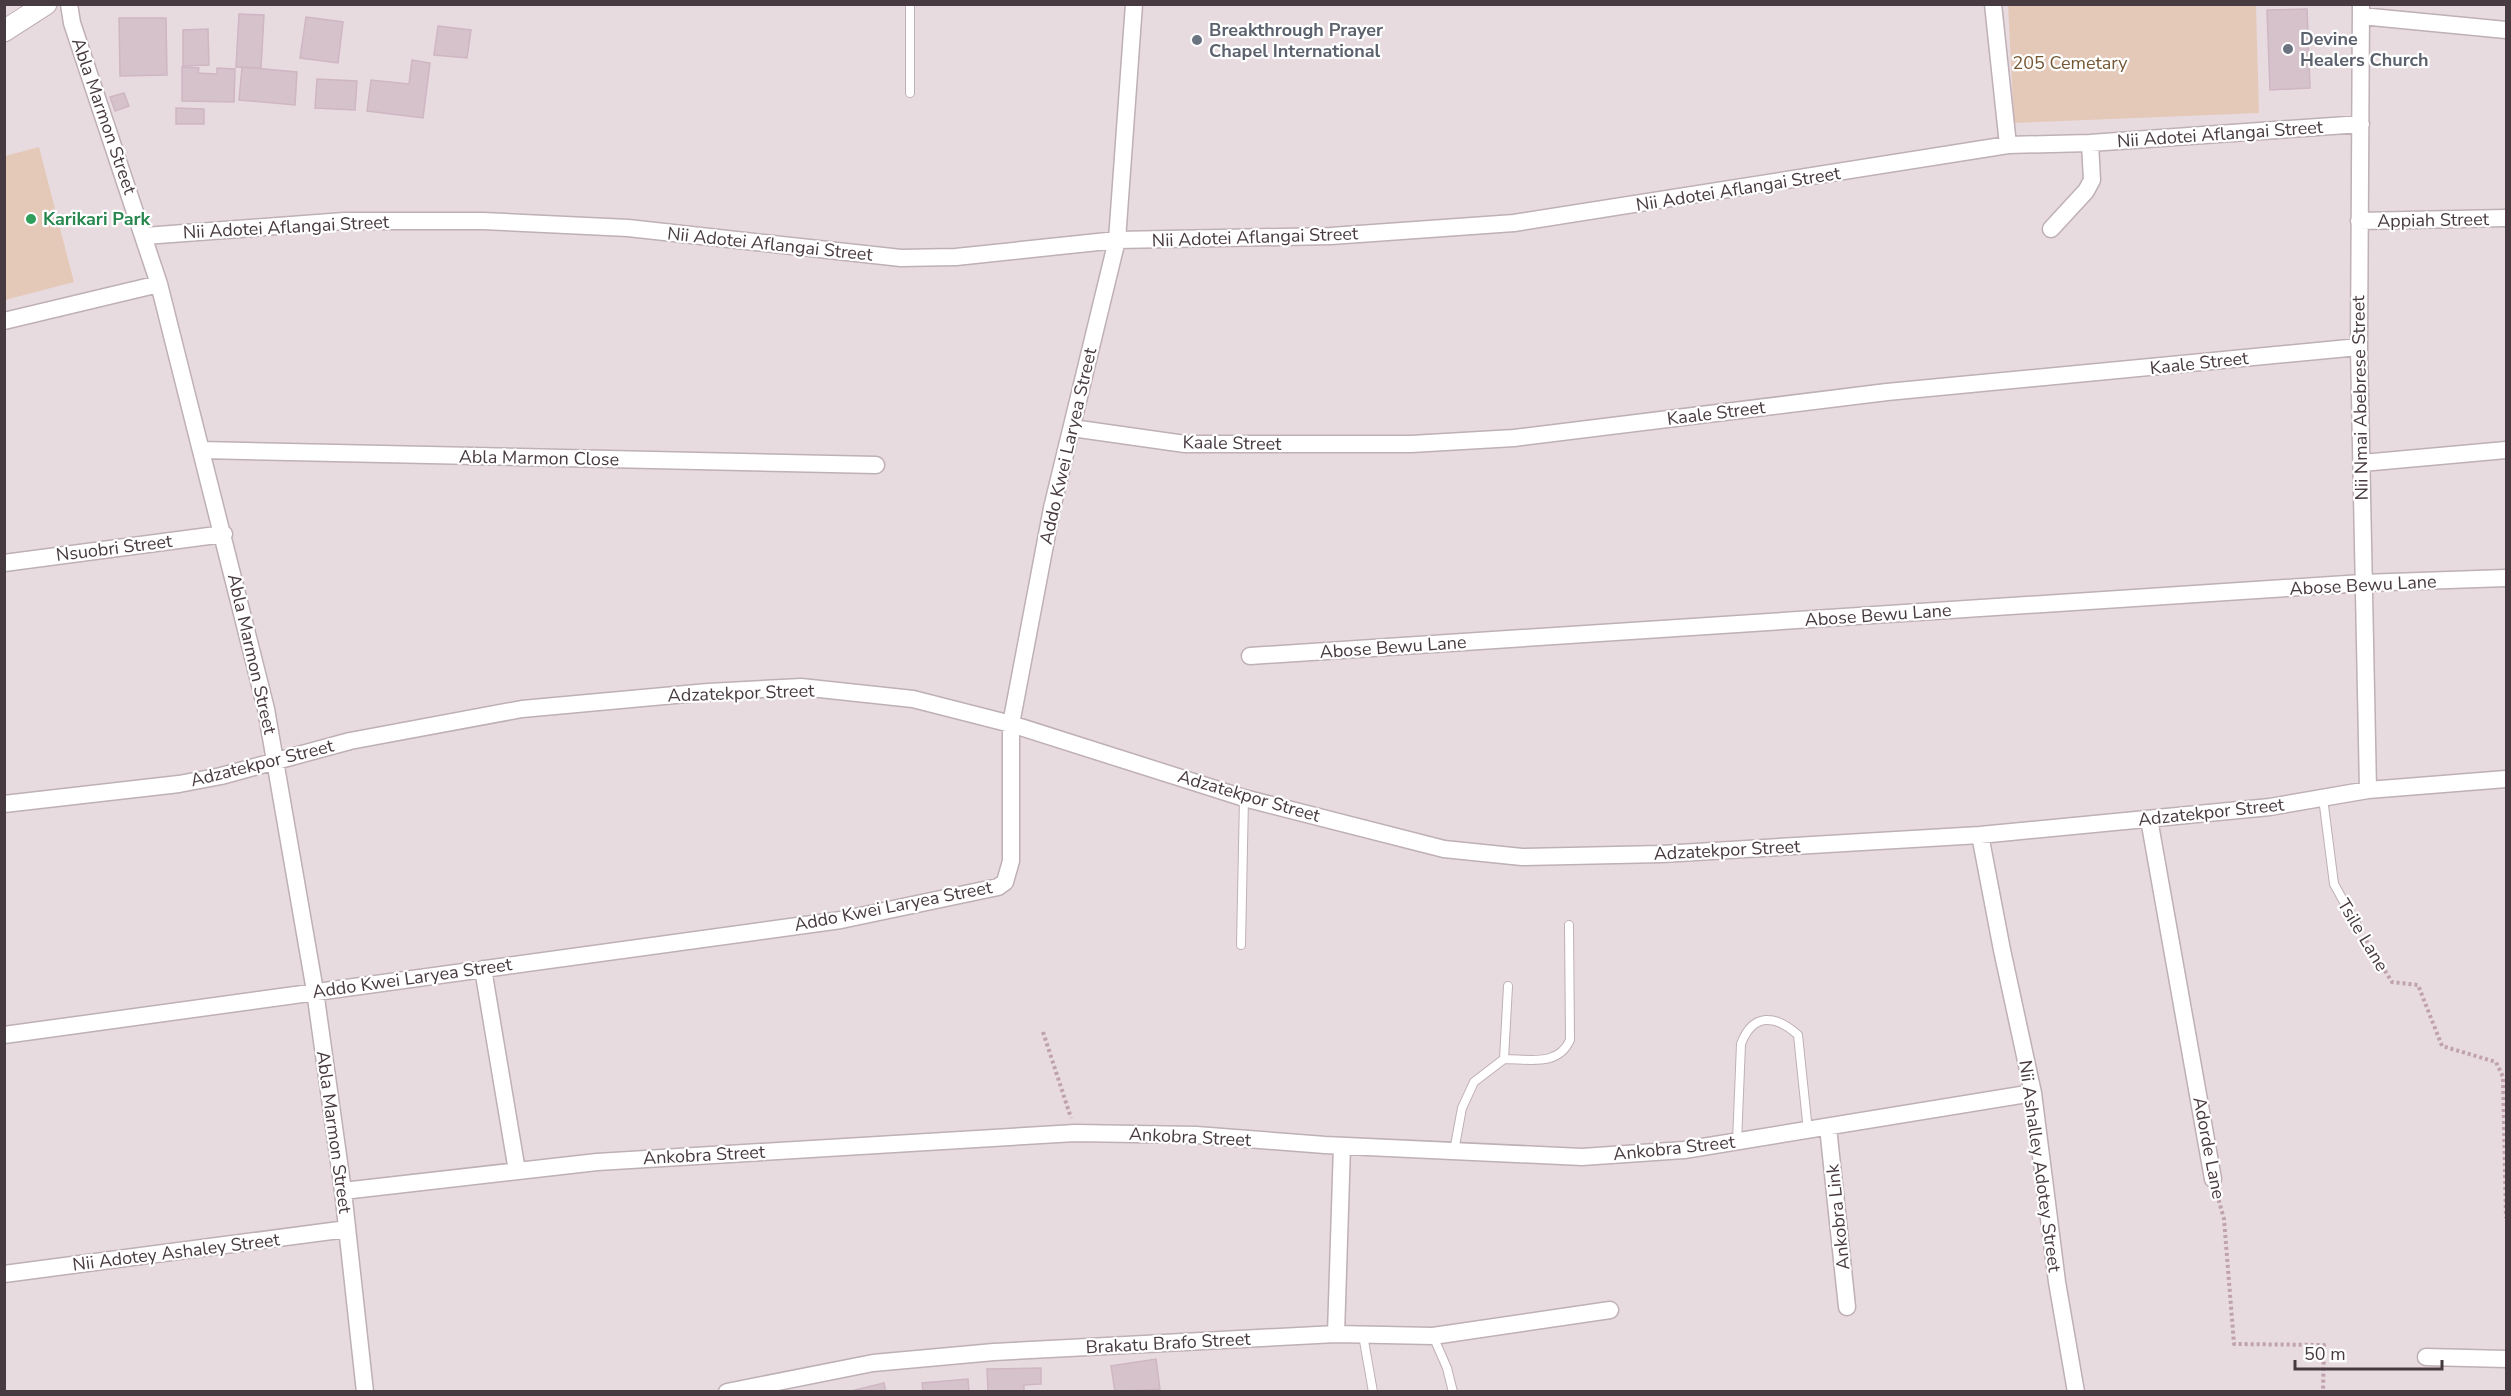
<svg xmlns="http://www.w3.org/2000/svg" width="2511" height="1396" font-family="'Nunito Sans',sans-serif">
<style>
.residential{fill:#e8dbe0}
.green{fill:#e4c9b9}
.building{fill:#d5c2cb;stroke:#cfb6c2;stroke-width:1.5}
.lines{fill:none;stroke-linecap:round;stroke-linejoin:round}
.service-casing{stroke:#bfafb6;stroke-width:10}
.minor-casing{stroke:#bfafb6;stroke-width:19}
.tertiary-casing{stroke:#bfafb6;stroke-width:23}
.path{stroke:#bfa2ae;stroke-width:4;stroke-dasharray:3 3;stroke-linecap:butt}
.service{stroke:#fff;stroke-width:8}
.minor{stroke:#fff;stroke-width:16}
.tertiary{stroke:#fff;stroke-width:21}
.worship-dot{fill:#6b7280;stroke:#fff;stroke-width:2}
.leisure-dot{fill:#2e9e5b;stroke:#fff;stroke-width:2}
.labels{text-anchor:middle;stroke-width:4.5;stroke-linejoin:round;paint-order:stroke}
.worship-label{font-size:18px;font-weight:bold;fill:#5b616d;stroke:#fff;text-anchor:start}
.park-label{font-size:18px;fill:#745733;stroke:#fff}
.street-label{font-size:18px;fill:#483a41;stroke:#fff}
.leisure-label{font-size:18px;font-weight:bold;fill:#27864d;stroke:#fff;text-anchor:start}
</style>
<rect width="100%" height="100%" fill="#f4ecef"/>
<!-- residential -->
<path class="residential" d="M5,5H2506V1391H5Z"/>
<!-- green -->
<path class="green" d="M2008,5H2256L2259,113L2014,123Z
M39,147L74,282L5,300V156Z"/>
<!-- building -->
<path class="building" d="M2307,9L2310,88L2270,90L2267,10Z
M239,14L264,15L261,68L236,67Z
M306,17L343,22L338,63L300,58Z
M119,18H166L167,75L120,76Z
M438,26L471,30L467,58L434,55Z
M208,29L209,65L183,66V30Z
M412,60L430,63L423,118L367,111L371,80L409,84Z
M182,67L199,68L198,73L217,74V68L235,69L234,102L182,101Z
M242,67L297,72L295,105L239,100Z
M317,79L357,81L355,110L315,108Z
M124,93L129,106L115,111L110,97Z
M176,108L204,109V124H176Z
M1156,1359L1160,1389L1115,1392L1111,1366Z
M1041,1368V1384L1024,1385V1392H988L987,1369Z
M968,1379L969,1392H923L922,1383Z
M884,1383L886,1392H847Z"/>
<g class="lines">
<!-- service casing -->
<g class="service-casing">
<path id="service" d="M910,4V93
M2323,798L2334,884L2359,929
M1241,945L1244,798
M1504,1059C1529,1059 1558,1067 1570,1040L1569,925
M1737,1142L1741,1044C1753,1012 1776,1015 1798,1035L1808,1131
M1454,1151L1462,1108L1474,1082L1504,1059L1508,986
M1363,1335L1373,1392
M1433,1336L1447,1368L1453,1392"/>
</g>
<!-- minor casing -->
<g class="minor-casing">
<path id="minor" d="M69,4L72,23L159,284L266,709L315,991L343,1191L365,1392
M1993,4L2008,145
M2361,4L2359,347L2368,790
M2361,16L2506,30
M2359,221L2506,218
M2051,229L2086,191L2092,180L2090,143
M145,236L344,221H483L628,228L901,258L956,257L1117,240L1331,236L1514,223L2008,145L2090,143L2361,124
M4,321L159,284
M1072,428L1185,444H1411L1514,438L1887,392L2359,347
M201,450L876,465
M2362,463L2506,450
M4,563L224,534
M1250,656L2362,583L2506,578
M4,804L179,784L221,776L350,741L522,709L708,692L801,687L913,699L1011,724L1244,798L1444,849L1522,857L1662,854L1980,835L2270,807L2368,790L2506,779
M2149,819L2213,1179
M1980,835L2002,950L2033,1093L2057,1282L2076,1392
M483,969L517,1171
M4,1035L841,920L998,887L1005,882L1011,861V724L1052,508L1117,240L1134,4
M1828,1127L1847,1307
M343,1191L597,1162L1075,1133L1196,1135L1325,1145L1582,1157L1684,1150L2033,1093
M4,1274L347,1229
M1336,1334L1342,1146
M2426,1357L2506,1359
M727,1392L873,1363L994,1352L1336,1334L1433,1336L1610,1310"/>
</g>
<!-- tertiary casing -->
<g class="tertiary-casing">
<path id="tertiary" d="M4,31L46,4"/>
</g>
<!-- path -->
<path class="path" d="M2366,940L2392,982L2418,985L2442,1046L2496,1062L2503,1077L2506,1218
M1043,1032L1071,1118
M2217,1194L2224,1219L2234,1344L2324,1345L2323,1392"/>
<!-- service -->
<use href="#service" class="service"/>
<!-- minor -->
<use href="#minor" class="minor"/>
<!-- tertiary -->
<use href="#tertiary" class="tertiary"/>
</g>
<!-- markers -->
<g class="worship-dot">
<circle cx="1197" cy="40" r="6"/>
<circle cx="2288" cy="49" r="6"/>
</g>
<circle class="leisure-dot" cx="31" cy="219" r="6"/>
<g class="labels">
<!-- worship labels -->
<g class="worship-label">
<text x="1209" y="36">Breakthrough Prayer<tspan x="1209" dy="21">Chapel International</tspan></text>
<text x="2300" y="45">Devine<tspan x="2300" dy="21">Healers Church</tspan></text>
</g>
<!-- park labels -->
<g class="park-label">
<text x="2070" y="69">205 Cemetary</text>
</g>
<!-- street labels -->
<g class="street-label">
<text transform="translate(104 116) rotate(71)" y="6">Abla Marmon Street</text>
<text transform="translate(2220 134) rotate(-4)" y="6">Nii Adotei Aflangai Street</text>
<text transform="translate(1738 189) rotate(-9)" y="6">Nii Adotei Aflangai Street</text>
<text transform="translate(2433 220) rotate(-1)" y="6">Appiah Street</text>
<text transform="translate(286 227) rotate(-3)" y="6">Nii Adotei Aflangai Street</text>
<text transform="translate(1255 237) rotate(-2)" y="6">Nii Adotei Aflangai Street</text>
<text transform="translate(770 244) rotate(6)" y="6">Nii Adotei Aflangai Street</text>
<text transform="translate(2199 363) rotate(-6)" y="6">Kaale Street</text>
<text transform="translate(2360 398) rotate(-91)" y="6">Nii Nmai Abebrese Street</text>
<text transform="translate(1716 413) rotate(-7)" y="6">Kaale Street</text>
<text transform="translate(1232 443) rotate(1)" y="6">Kaale Street</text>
<text transform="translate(1068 446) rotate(-77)" y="6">Addo Kwei Laryea Street</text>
<text transform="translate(539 458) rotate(1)" y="6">Abla Marmon Close</text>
<text transform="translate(114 548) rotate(-7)" y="6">Nsuobri Street</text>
<text transform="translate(2363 585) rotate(-3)" y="6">Abose Bewu Lane</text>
<text transform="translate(1878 615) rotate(-4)" y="6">Abose Bewu Lane</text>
<text transform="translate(1393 647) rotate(-4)" y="6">Abose Bewu Lane</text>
<text transform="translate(252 654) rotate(77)" y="6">Abla Marmon Street</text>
<text transform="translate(741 693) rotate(-2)" y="6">Adzatekpor Street</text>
<text transform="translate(262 763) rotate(-14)" y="6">Adzatekpor Street</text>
<text transform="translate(1249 796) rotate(16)" y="6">Adzatekpor Street</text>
<text transform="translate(2211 812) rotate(-6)" y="6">Adzatekpor Street</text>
<text transform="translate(1727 850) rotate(-3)" y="6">Adzatekpor Street</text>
<text transform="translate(893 906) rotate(-11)" y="6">Addo Kwei Laryea Street</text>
<text transform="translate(2363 935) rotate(59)" y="6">Tsile Lane</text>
<text transform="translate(412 978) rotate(-8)" y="6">Addo Kwei Laryea Street</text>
<text transform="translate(334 1132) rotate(82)" y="6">Abla Marmon Street</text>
<text transform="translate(1190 1137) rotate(3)" y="6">Ankobra Street</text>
<text transform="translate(1674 1148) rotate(-6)" y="6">Ankobra Street</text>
<text transform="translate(2209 1148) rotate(79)" y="6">Adorde Lane</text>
<text transform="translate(704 1155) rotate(-3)" y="6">Ankobra Street</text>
<text transform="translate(2040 1166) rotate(82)" y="6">Nii Ashalley Adotey Street</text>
<text transform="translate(1838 1217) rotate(-96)" y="6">Ankobra Link</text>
<text transform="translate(176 1252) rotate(-7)" y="6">Nii Adotey Ashaley Street</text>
<text transform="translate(1168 1343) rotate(-3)" y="6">Brakatu Brafo Street</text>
</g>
<!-- leisure labels -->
<g class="leisure-label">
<text x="43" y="225">Karikari Park</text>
</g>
</g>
<!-- border -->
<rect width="2511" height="1396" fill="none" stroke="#483a41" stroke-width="12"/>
<!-- scale -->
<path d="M2295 1360v9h147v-9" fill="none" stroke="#483a41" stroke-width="3"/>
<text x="2304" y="1360" font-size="18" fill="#483a41" stroke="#ffffff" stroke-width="4.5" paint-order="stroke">50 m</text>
</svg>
